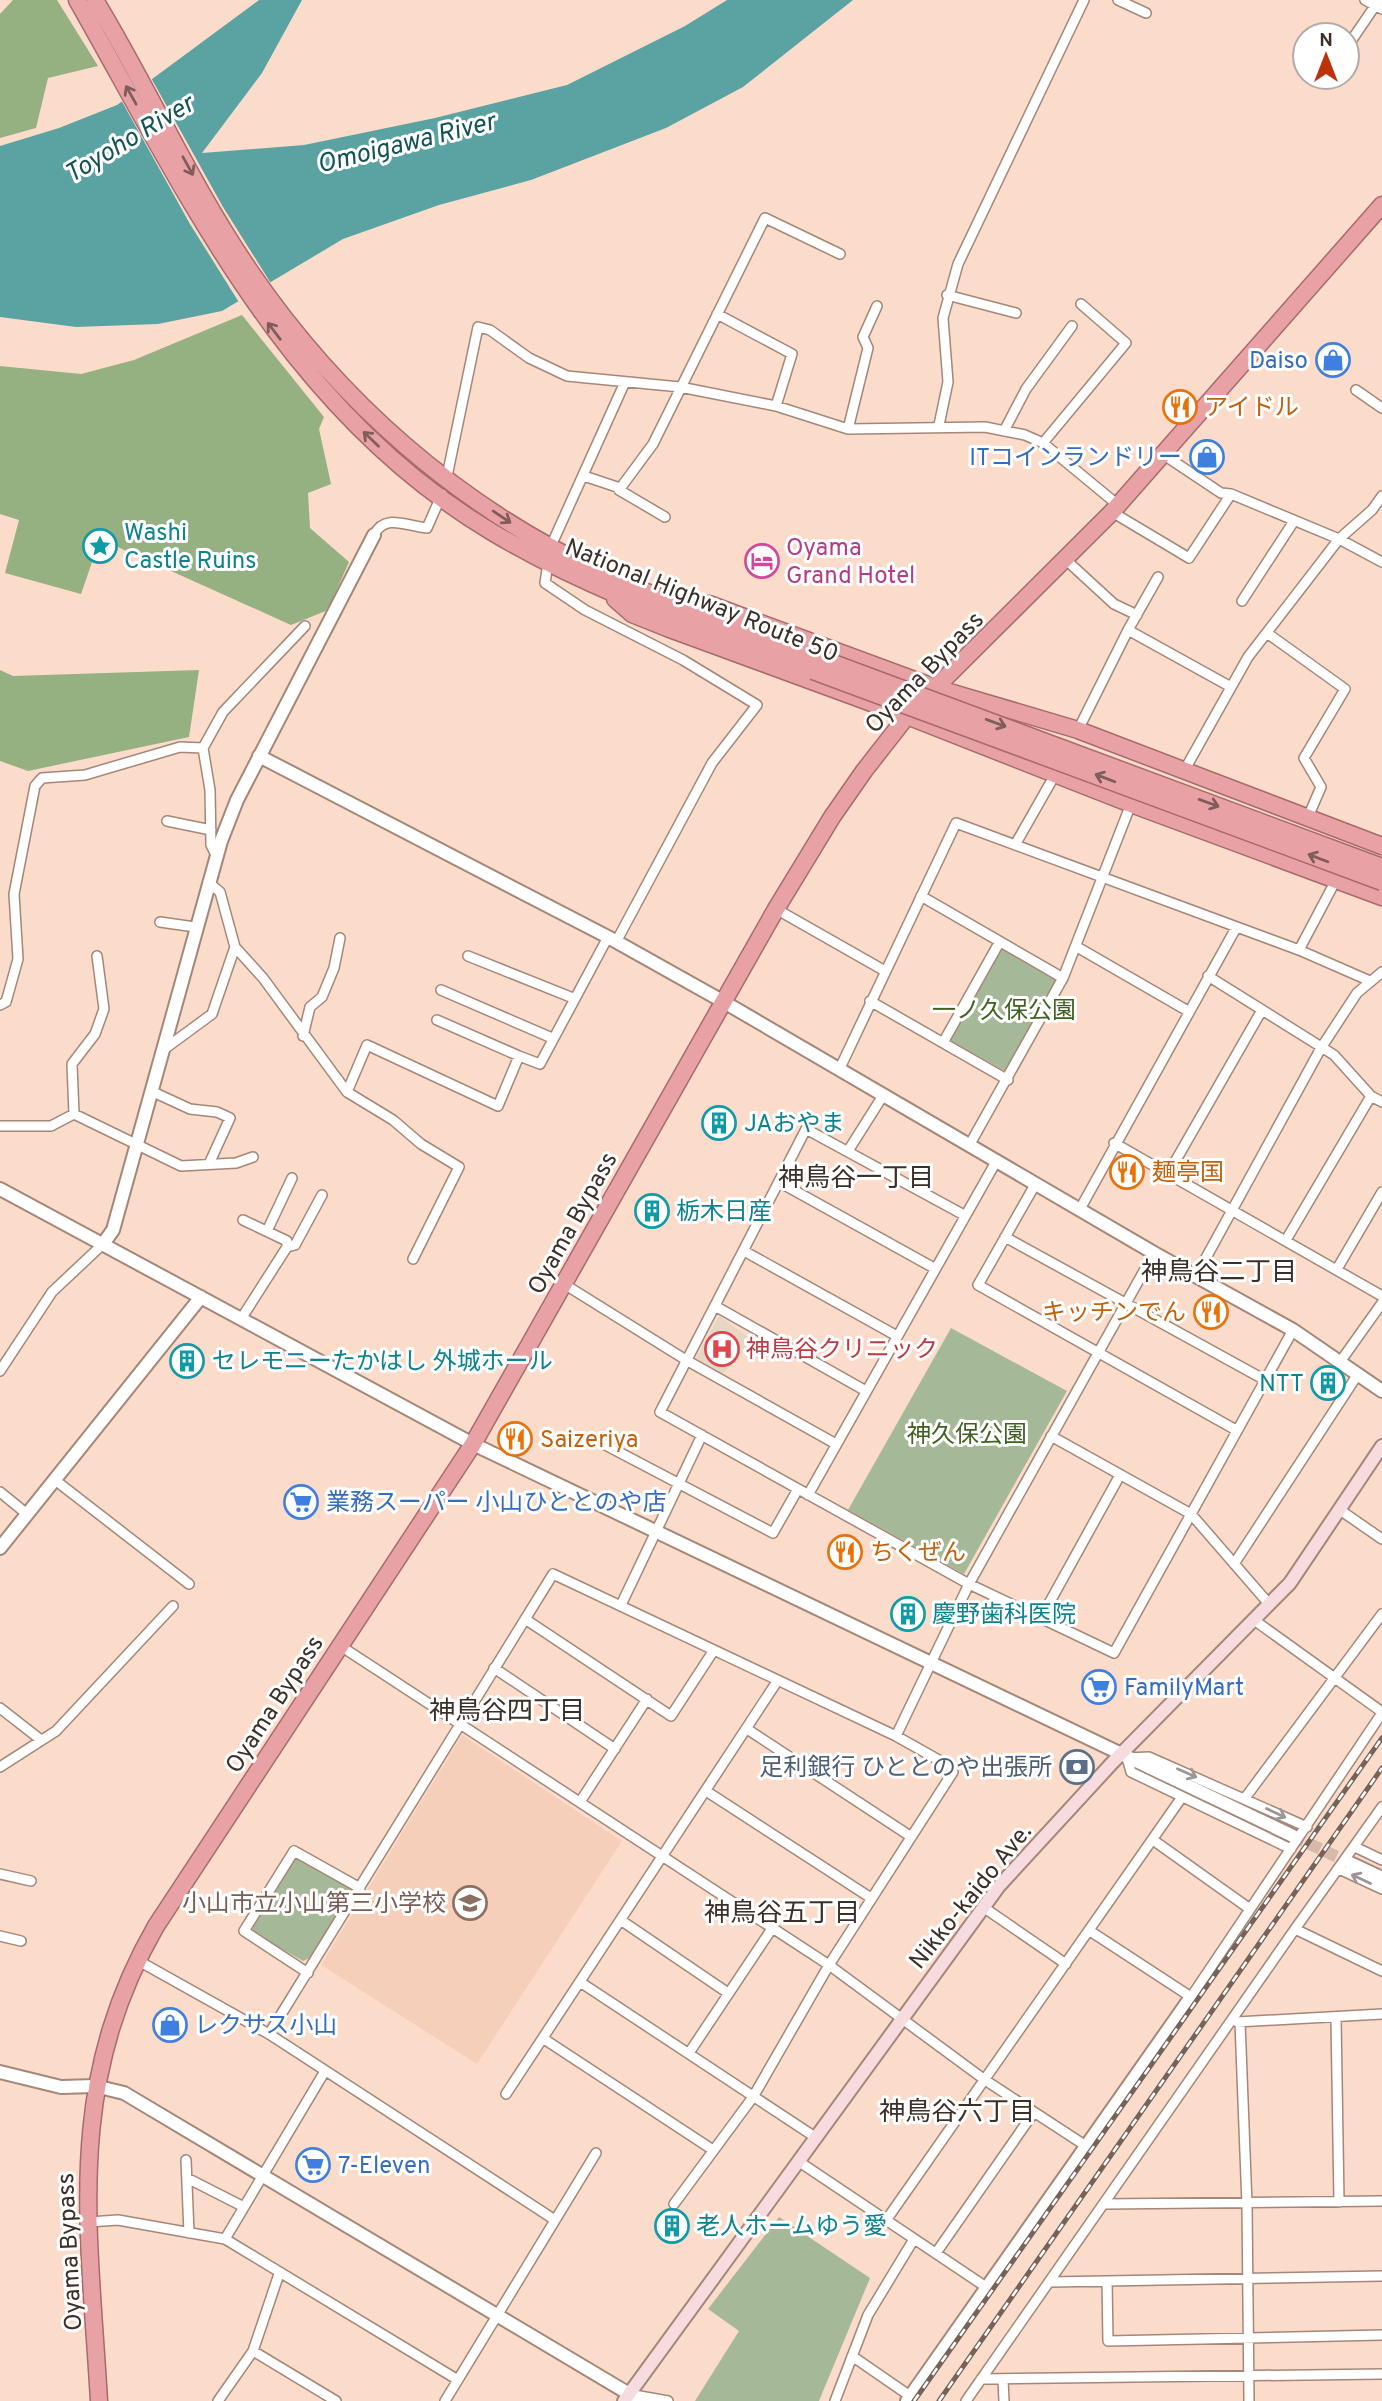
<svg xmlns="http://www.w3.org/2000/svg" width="1382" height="2401" font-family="Overpass,'Noto Sans JP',sans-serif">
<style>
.built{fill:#f5cfba}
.medical{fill:#e4d8c4}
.green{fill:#a5b998}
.forest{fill:#95b081}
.water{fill:#5ba3a3}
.pier{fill:#fbdccb}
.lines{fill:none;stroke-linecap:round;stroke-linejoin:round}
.tertiary-tunnel{stroke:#d5b9aa;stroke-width:12;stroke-dasharray:12 6;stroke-linecap:butt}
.minor-casing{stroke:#a48778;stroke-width:12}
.tertiary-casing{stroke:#a48778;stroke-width:16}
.secondary-casing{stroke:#a48778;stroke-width:16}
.trunk-casing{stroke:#a86a6c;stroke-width:19}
.minor{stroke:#fff;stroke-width:9}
.tertiary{stroke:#fff;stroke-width:12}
.secondary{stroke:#f6dcde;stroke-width:12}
.trunk{stroke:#e8a2a6;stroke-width:16}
.rail-casing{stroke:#756359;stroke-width:5}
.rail{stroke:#fff;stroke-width:2.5;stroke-dasharray:8;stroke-linecap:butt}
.trunk-bridge-casing{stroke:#a86a6c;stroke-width:19;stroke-linecap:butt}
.trunk-bridge{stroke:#e8a2a6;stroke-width:16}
.oneway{stroke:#805d5a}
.oneway2{stroke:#9d9794}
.labels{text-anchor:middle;stroke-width:6;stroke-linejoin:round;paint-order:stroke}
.shop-label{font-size:24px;fill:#366cbe;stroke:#fff;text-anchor:start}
.food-label{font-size:24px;fill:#c56008;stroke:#fff;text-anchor:start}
.culture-label{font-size:24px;fill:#0d838f;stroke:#fff;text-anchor:start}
.hotel-label{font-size:24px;fill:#b23c85;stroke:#fff;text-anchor:start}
.street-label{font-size:24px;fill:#3b2f28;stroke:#fff}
.park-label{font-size:24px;fill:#3f611e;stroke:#fff}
.health-label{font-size:24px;fill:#be3a42;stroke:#fff;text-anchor:start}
.service-label{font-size:24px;fill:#4e5e75;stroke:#fff;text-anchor:end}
.education-label{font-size:24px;fill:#785e54;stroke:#fff;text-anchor:end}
.water-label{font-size:26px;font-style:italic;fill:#135353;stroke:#fff}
.neighbourhood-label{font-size:26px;fill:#3b2f28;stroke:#fff}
</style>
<rect width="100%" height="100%" fill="#fbdccb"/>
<!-- built -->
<path class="built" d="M462,1735L622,1841L477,2064L321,1965Z"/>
<!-- medical -->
<path class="medical" d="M719,1316L752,1340L723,1374L696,1358Z"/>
<!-- green -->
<path class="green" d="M1001,948L1058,980L1007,1072L949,1040Z
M951,1328L1067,1391L964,1574L848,1510Z
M298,1855L349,1884L352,1892L310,1958L303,1961L254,1933L252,1927L292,1857Z
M779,2217L870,2278L819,2401H695L739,2331L708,2309Z"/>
<!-- forest -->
<path class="forest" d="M13,0H57L98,66L48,78L36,128L0,138V14Z
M242,315L324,417L319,429L331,484L308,493L310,528L349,562L328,610L291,625L100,539L81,594L5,573L19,520L0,514V366L81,374L134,360Z
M0,670L13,676L199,670L189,737L28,771L0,761Z"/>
<!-- water -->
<path class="water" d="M259,0H302L262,73L202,153L304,145L435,118L567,85L685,26L727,0H853L743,87L666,128L531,180L439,205L343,239L222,311L158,324L76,327L0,317V146L59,128L117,105Z"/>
<!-- pier -->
<path class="pier" d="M150,76L223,207L272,285L240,304L190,224L120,98Z"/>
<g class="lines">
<!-- tertiary-tunnel -->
<path class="tertiary-tunnel" d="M1293,1836L1350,1863"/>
<!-- minor casing -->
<g class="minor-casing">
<path id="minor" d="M1118,0L1146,13
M1365,0L1382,9
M1347,47L1379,0
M1325,78L1326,77
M947,295L1016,313
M717,314L792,354L776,406
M1356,390L1382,408
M939,425L948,382L943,318L958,264L1084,0
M848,429L868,348L863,337L877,306
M1004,431L1026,389L1072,326
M1043,443L1126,343L1081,304
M1164,455L1221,493L1231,494L1339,539L1382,562
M584,476L620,488
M446,481L478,327L490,330L529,358L567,376L680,387L776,406L848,429L985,427L1025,435L1043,443L1118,505
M1112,512L1189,558L1231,494
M665,517L619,490L653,444L765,218L840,254
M374,535C385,513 406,526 427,528L442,494
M551,546L625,382
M1065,559L1114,604L1137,615
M548,563L545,583L585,610L683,660L757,705L712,763L616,942
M1242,601L1294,521
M1128,630L1158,577
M1267,633L1345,689L1304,758L1321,787L1308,817
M1078,730L1128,630L1231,687
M1184,771L1248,657L1339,539L1372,510L1382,496
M167,821L211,830
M1015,845L1056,773
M216,855L211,845L210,790L203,748L223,712L305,626
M208,882L220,892L235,947L263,978L347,1092L393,1120L421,1144L459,1167L413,1259
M921,896L1063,978
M776,909L885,971
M160,922L195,927
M1077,947L1188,1011
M1299,950L1336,880
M468,956L573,998
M1208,976L1334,1055L1371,1096L1382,1102
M441,990L552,1038
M870,1001L1008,1080
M0,1005L6,1002L18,959L14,894L35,786L42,778L85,775L180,747L203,748
M437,1020L519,1056
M303,1036L310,1007L322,997L334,968L340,938
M944,1041L999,943
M163,1050L212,1014L235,947
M840,1068L956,823L1299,950L1370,981
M151,1091L190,1109L217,1112L230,1118L209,1164
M347,1092L367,1045L498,1106L519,1056L540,1064L608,937
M74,1114L72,1064L95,1034L104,1009L97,956
M0,1126H51L74,1114L181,1166L236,1163L253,1157
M1114,1143L1382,1296
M970,1144L1063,978L1131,804
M848,1151L884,1094
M1168,1174L1262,1010
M779,1182L934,1268
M1036,1183L978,1285L1236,1430
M1080,1209L1236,928
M964,1215L806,1129L660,1412L969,1584L1114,1653L1293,1330
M267,1231L292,1178
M1005,1237L1265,1380
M1286,1240L1371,1096
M287,1247L295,1245L322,1195
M744,1251L897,1336
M1337,1269L1382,1192
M1196,1276L1321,1048L1357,993L1382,972
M564,1284L686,1360L836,1444
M715,1306L866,1391
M241,1319L287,1247V1241L243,1220
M1340,1362L1382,1303
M0,1371L52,1292L103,1244
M1051,1436L1191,1514L1270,1605
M594,1439L773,1533L798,1489
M55,1480L189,1584
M0,1492L27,1514
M808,1495L997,1160
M1340,1510L1382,1539
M1234,1564L1358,1374
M621,1605L702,1435
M1041,1618L1120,1475
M525,1619L671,1716L714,1650
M1254,1620L1382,1712
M339,1645L829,1965L985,2080L1086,2146
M494,1668L615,1749
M0,1708L41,1740
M747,1729L910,1836
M896,1736L969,1584L1154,1253
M0,1767L56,1731L173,1606
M706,1791L871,1898
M1245,1798L1382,1614
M580,1802L647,1699
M1382,1807L1295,1929L1382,1971
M1153,1840L1250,1909
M1355,1847L1382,1860
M1291,1849L1131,1772L1127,1758L1149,1757L1307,1827
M1339,1869L1382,1889
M0,1874L31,1881
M983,1907L1066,1964
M622,1921L728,1993
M1090,1931L1191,1997L1382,1713
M0,1936L21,1941
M137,1960L269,2034L555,2220
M308,1973L244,1931L294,1851L360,1888
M580,1982L815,2137
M1336,2018L1339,2202
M1237,2022L1382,2014
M1240,2022L1247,2205L1249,2401
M269,2034L553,1574L896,1736L951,1767L953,1772L829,1965L753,2097L674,2204
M544,2039L713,2150
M689,2053L771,1930
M506,2094L778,1680
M186,2160L189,2233
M798,2161L986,2287
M187,2178L244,2207
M1105,2204L1382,2201
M887,2219L1182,1797
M89,2222L118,2220L225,2239L458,2380
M225,2239L325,2071
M936,2253L1034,2112
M1107,2281L1108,2341L1382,2335
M1050,2282L1382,2276
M253,2351L336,2401
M852,2356L910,2396
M981,2379L1382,2374
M1003,2379L1004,2401
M634,2395L668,2401
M218,2401L253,2351L279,2274
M445,2401L596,2153
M835,2401L868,2315L914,2239
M966,2401L1295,1929"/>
</g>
<!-- tertiary casing -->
<g class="tertiary-casing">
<path id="tertiary" d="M259,756L608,937L724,1002L1154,1253L1293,1330L1382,1391
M0,1189L473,1444L1293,1836
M103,1244L113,1230L221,841L237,800L374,535
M0,1548L201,1297
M1350,1863L1382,1878
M0,2072L61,2087L95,2086L124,2093L641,2401
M907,2401L1191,1997"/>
</g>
<!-- secondary casing -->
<g class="secondary-casing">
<path id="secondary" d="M624,2401L999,1886L1113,1762L1290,1583L1382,1446"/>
</g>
<!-- trunk casing -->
<g class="trunk-casing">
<path id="trunk" d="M77,0C190,199 287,410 492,532C592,592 704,629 813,671
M95,0C149,89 191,185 250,271C338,400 458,506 600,572C670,604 745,629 817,657
M615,599L632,614L667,628L907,716L1131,804L1382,897
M709,604L936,688L1078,730L1382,846
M99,2401C89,2226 64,2086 156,1926L473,1444L776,909L832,817L864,771L907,716L1112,512L1382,205"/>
</g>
<!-- minor -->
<use href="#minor" class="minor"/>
<!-- tertiary -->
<use href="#tertiary" class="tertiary"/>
<!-- secondary -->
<use href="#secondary" class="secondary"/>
<!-- trunk -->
<use href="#trunk" class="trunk"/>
<!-- rail casing -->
<g class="rail-casing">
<path id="rail" d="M914,2401L1382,1738
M939,2401L1382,1768"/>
</g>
<!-- rail -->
<use href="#rail" class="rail"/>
<!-- trunk-bridge casing -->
<g class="trunk-bridge-casing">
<path id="trunk-bridge" d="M817,657L1382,867
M813,671L1382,882"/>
</g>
<!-- trunk-bridge -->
<use href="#trunk-bridge" class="trunk-bridge"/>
</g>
<!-- one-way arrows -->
<defs><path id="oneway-shaft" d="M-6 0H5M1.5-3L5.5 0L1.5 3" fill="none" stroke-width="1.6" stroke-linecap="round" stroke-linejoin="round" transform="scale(1.75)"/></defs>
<g class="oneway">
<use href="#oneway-shaft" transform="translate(131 95) rotate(-119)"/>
<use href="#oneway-shaft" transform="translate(188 166) rotate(61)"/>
<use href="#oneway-shaft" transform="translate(274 331) rotate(-127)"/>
<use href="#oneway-shaft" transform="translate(371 439) rotate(-136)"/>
<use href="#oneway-shaft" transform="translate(502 517) rotate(34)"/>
<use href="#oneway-shaft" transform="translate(996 723) rotate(20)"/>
<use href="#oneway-shaft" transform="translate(1105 778) rotate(-159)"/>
<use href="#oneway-shaft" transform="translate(1209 803) rotate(20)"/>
<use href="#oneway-shaft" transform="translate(1318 858) rotate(-159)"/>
</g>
<g class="oneway2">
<use href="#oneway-shaft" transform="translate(1187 1773) rotate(24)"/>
<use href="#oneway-shaft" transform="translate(1276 1813) rotate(25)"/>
<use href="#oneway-shaft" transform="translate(1361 1879) rotate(-155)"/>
</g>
<!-- icons -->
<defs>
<g id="shop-ring" transform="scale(1.75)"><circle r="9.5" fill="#fff" stroke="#3f7fe0" stroke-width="1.5"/><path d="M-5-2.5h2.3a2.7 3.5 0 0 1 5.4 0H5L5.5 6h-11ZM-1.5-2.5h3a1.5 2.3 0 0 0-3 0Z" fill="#3f7fe0"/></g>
<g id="restaurant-ring" transform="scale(1.75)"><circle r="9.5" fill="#fff" stroke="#e8710a" stroke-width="1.5"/><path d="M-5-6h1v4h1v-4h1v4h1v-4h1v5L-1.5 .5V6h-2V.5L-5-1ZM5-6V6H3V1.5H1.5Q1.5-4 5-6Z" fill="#e8710a"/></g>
<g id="sight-ring" transform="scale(1.75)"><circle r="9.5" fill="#fff" stroke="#0f9aa8" stroke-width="1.5"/><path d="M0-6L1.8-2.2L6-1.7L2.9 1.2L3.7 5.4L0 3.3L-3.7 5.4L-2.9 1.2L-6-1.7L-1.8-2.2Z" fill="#0f9aa8"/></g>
<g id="hotel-ring" transform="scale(1.75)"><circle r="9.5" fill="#fff" stroke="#d1479c" stroke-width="1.5"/><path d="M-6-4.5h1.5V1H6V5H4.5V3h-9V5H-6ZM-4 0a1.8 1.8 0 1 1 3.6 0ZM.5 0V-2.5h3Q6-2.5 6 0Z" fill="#d1479c"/></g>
<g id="building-ring" transform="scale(1.75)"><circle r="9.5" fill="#fff" stroke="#0f9aa8" stroke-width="1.5"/><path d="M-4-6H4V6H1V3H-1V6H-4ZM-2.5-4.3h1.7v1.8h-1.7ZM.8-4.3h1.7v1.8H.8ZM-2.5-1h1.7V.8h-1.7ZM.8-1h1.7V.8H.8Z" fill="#0f9aa8"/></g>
<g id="hospital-ring" transform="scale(1.75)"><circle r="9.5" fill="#fff" stroke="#e0444e" stroke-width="1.5"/><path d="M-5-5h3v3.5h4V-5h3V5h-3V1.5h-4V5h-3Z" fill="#e0444e"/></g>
<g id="supermarket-ring" transform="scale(1.75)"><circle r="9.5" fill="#fff" stroke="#3f7fe0" stroke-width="1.5"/><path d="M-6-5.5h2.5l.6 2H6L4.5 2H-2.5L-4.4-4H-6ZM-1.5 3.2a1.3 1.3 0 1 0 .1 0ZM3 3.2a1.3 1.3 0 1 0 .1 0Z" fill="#3f7fe0"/></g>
<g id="bank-ring" transform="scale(1.75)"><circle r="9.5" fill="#fff" stroke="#5c6f8a" stroke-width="1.5"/><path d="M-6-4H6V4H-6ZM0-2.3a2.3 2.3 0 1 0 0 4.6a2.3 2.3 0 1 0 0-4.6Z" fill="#5c6f8a"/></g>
<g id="school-ring" transform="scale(1.75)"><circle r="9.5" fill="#fff" stroke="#8d6e63" stroke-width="1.5"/><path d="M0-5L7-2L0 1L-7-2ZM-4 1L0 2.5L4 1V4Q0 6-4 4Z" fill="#8d6e63"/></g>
</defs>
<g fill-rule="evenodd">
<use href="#shop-ring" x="1333" y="360"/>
<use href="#restaurant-ring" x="1180" y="407"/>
<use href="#shop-ring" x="1207" y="457"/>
<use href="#sight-ring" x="100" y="546"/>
<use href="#hotel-ring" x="762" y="561"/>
<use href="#building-ring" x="719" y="1123"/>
<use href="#restaurant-ring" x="1127" y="1172"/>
<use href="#building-ring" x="652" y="1211"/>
<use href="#restaurant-ring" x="1211" y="1312"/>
<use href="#hospital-ring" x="722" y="1349"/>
<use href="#building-ring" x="187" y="1361"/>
<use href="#building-ring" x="1328" y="1383"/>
<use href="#restaurant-ring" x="515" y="1439"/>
<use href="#supermarket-ring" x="301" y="1502"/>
<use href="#restaurant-ring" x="845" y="1552"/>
<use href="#building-ring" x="908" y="1614"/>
<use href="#supermarket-ring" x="1099" y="1687"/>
<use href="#bank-ring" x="1077" y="1767"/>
<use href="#school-ring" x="470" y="1903"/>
<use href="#shop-ring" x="170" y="2025"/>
<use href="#supermarket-ring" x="313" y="2165"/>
<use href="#building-ring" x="672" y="2226"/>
</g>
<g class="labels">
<!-- shop labels -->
<g class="shop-label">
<text x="1308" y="368" text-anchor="end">Daiso</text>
<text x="1182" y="465" text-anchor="end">ITコインランドリー</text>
<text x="326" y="1510">業務スーパー 小山ひととのや店</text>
<text x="1124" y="1695">FamilyMart</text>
<text x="194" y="2033">レクサス小山</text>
<text x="338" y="2173">7-Eleven</text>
</g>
<!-- food labels -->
<g class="food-label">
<text x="1204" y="415">アイドル</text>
<text x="1152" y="1180">麺亭国</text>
<text x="1186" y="1320" text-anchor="end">キッチンでん</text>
<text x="540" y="1447">Saizeriya</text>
<text x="870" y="1560">ちくぜん</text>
</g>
<!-- culture labels -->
<g class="culture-label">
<text x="124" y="540">Washi<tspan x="124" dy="28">Castle Ruins</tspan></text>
<text x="744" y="1131">JAおやま</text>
<text x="676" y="1219">栃木日産</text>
<text x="212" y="1369">セレモニーたかはし 外城ホール</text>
<text x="1304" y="1391" text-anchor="end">NTT</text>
<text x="932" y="1622">慶野歯科医院</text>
<text x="696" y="2234">老人ホームゆう愛</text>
</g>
<!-- hotel labels -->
<g class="hotel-label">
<text x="786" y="555">Oyama<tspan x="786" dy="28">Grand Hotel</tspan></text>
</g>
<!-- street labels -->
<g class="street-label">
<text transform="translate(702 600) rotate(22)" y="8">National Highway Route 50</text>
<text transform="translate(924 672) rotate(-46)" y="8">Oyama Bypass</text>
<text transform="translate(572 1223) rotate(-61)" y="8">Oyama Bypass</text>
<text transform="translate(274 1704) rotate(-57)" y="8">Oyama Bypass</text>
<text transform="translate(970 1896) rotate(-51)" y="8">Nikko-kaido Ave.</text>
<text transform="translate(69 2252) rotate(-93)" y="8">Oyama Bypass</text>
</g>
<!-- park labels -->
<g class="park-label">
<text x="1004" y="1018">一ノ久保公園</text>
<text x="967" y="1442">神久保公園</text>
</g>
<!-- health labels -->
<g class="health-label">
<text x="746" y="1357">神鳥谷クリニック</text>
</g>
<!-- service labels -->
<g class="service-label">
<text x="1052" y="1775">足利銀行 ひととのや出張所</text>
</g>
<!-- education labels -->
<g class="education-label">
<text x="446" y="1911">小山市立小山第三小学校</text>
</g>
<!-- water labels -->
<g class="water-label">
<text transform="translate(129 138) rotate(-31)" y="9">Toyoho River</text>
<text transform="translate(406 142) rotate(-14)" y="9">Omoigawa River</text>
</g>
<!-- neighbourhood labels -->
<g class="neighbourhood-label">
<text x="856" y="1186">神鳥谷一丁目</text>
<text x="1219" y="1280">神鳥谷二丁目</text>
<text x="507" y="1719">神鳥谷四丁目</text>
<text x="782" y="1921">神鳥谷五丁目</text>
<text x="957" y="2120">神鳥谷六丁目</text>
</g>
</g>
<!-- north arrow -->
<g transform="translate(1326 56)"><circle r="33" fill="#ffffff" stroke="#b1aca9" stroke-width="2"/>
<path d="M0-5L12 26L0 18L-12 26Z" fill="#bd3307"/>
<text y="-10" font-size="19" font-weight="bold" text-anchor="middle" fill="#3b2f28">N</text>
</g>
</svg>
